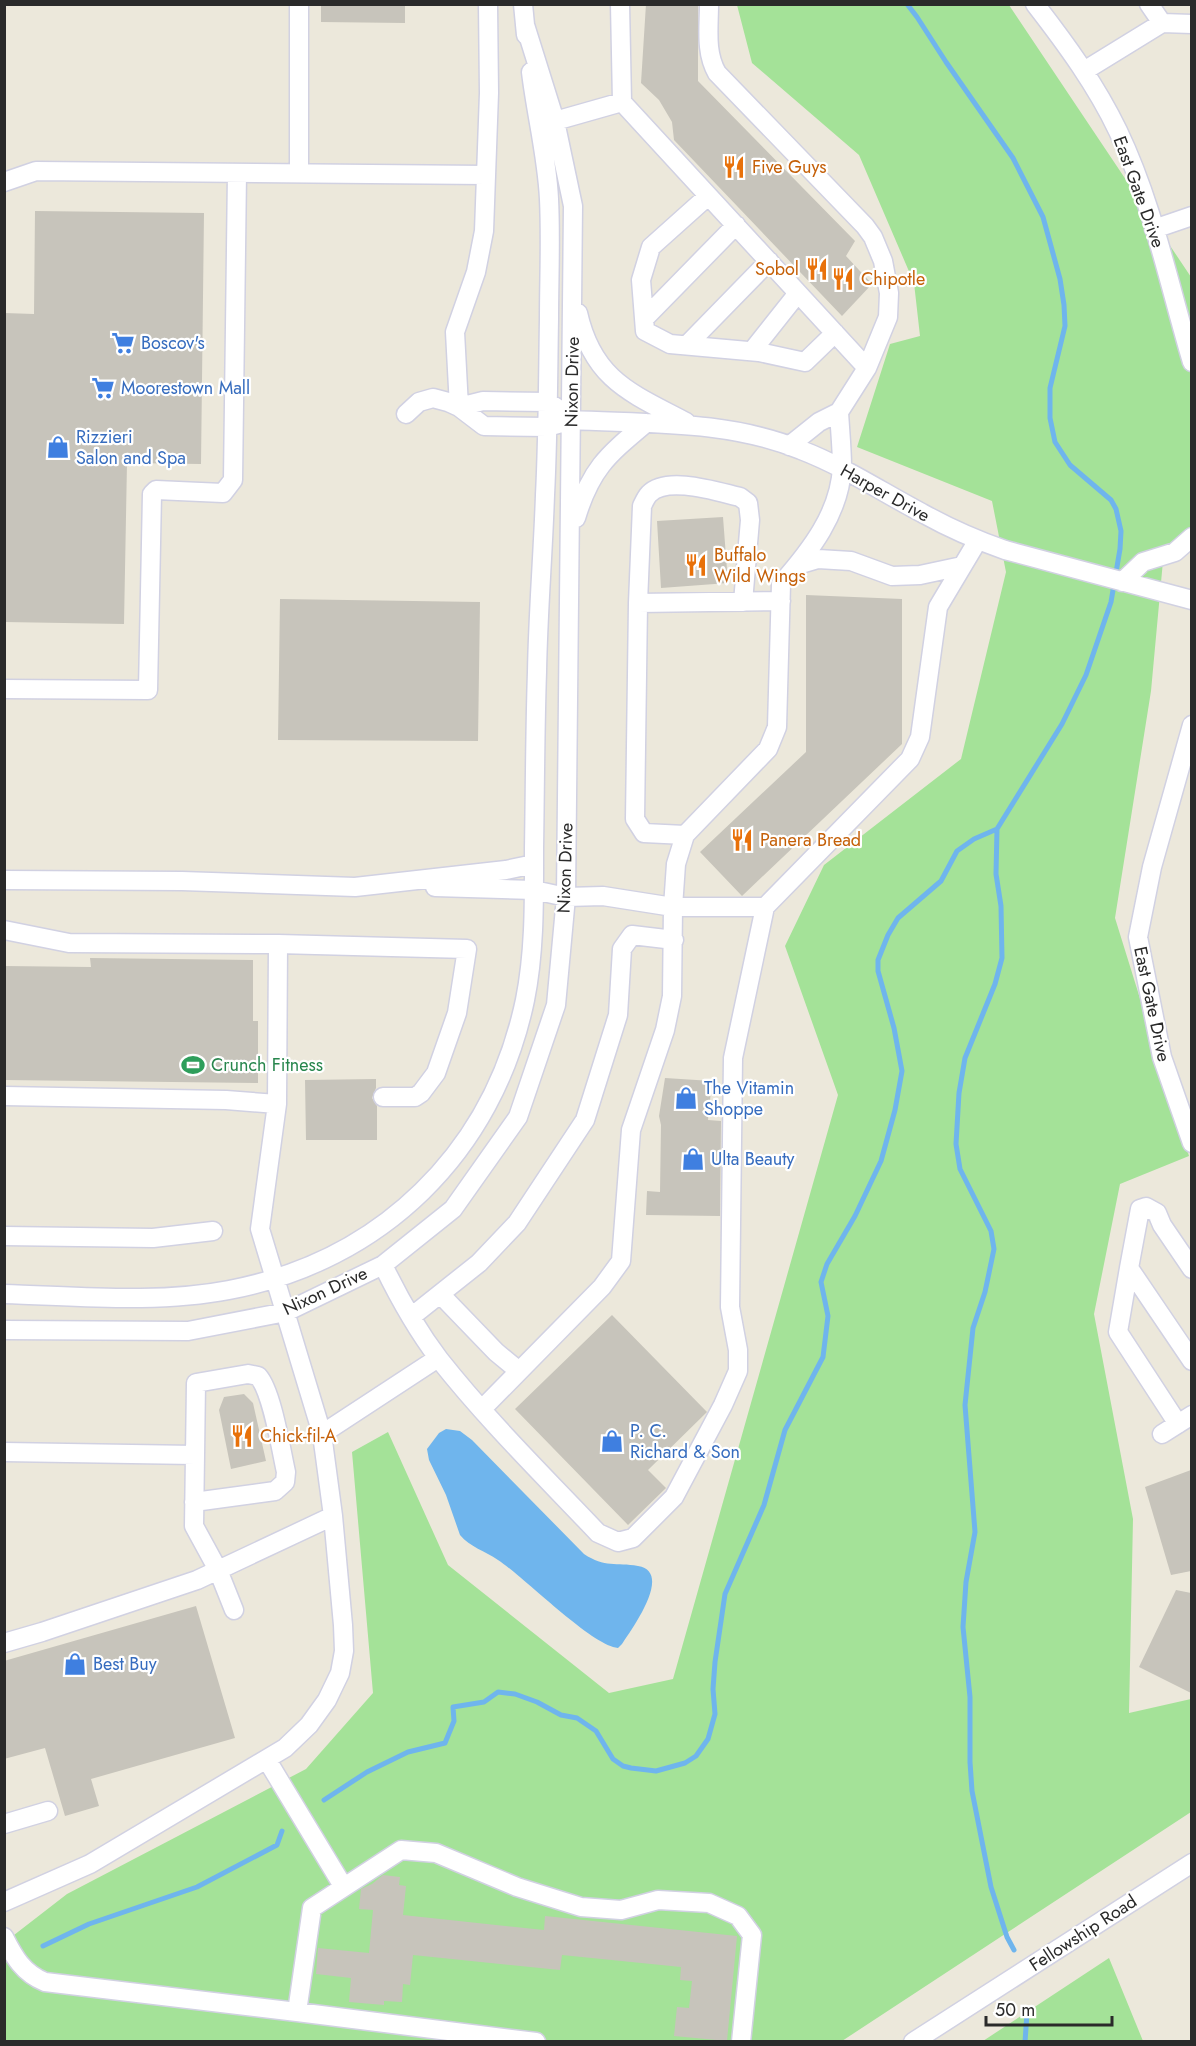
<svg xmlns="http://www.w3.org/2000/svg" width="1196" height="2046" font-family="Jost,sans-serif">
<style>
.green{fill:#a4e298}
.water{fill:#6fb5ed}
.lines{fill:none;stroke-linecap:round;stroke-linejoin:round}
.stream{stroke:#6fb5ed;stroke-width:5}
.building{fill:#c7c4bb}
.minor-casing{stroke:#d1d1e2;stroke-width:21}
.minor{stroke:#fff;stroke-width:18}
.labels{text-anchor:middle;stroke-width:4.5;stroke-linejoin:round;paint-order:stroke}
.food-label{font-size:18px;fill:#c56008;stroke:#fff;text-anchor:start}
.street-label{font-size:18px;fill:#2a2a2a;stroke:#fff}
.shop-label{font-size:18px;fill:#366cbe;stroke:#fff;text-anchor:start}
.leisure-label{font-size:18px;fill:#27864d;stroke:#fff;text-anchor:start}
</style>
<rect width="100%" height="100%" fill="#ece8db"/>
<!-- green -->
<path class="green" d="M737,5H1009L1191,277V531L1164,550L1151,691L1115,918L1189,1156L1120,1184L1094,1314L1133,1519L1129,1713L1191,1699V1812L842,2041L5,2042V1942L67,1894L306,1769L373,1693L352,1452L388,1432L448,1565L609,1693L673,1679L838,1095L785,946L824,865L961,759L1006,572L992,501L857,447L890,344L920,336L914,283L859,155L752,63Z
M1109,1958L1143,2041H983Z"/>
<!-- water -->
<path class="water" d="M446,1429L460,1431L472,1440L584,1554C605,1568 616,1562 638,1566C674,1572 631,1630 622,1644L618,1648C592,1646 524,1577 498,1560C485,1551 470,1547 460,1535L446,1495L429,1460L427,1449L439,1433Z"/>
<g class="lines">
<!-- stream -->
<path class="stream" d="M907,4L917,17L946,62L1013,158L1043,217L1060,279L1064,305L1065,326L1050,388V418L1055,442L1070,465L1111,500L1116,509L1121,531L1120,549L1111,602L1086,675L1062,724L997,829L996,874L1001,906L1002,958L995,984L965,1058L959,1093L956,1144L960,1169L991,1231L994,1249L985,1292L973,1328L965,1405L975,1532L966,1582L963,1627L970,1697V1762L972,1791L991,1887L1007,1937L1014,1950
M324,1800L367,1772L408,1752L445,1743L454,1721L453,1707L484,1702L498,1692L515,1694L537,1702L561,1715L577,1718L596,1731L613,1759L623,1766L631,1768L656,1771L685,1763L696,1756L708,1739L715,1714L713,1689L715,1662L725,1594L764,1505L785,1430L823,1357L828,1316L821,1282L827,1264L855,1216L881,1161L895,1110L902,1071L894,1028L878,971V960L888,935L898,918L941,881L957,851L974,839L997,829
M43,1946L89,1924L197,1887L277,1845L282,1831
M1025,2042L1027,2013"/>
</g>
<!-- building -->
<path class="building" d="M321,4H405V23L321,22Z
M646,4H698V81L855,241L846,256L872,284L842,316L674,140L672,122L659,100L641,83Z
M35,211L204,213L201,464L127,463L124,624L4,622V313L34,314Z
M723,517L728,583L661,588L657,521Z
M806,595L902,599V744L742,896L700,852L806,752Z
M280,599L480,602L478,741L278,740Z
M90,958L253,960V1021H258V1083L4,1080V966L91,967Z
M665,1078L712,1081L708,1120L721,1121L720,1216L646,1215L647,1191L660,1192L661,1125L659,1116Z
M376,1079V1088L372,1098L377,1106V1140H306L305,1080Z
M612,1315L707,1412L648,1470L666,1488L628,1525L515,1409Z
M244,1394L253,1403L266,1461L231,1469L219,1410L224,1397Z
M1191,1470V1571L1171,1575L1145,1487Z
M1176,1590L1191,1593V1693L1139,1667Z
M196,1606L235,1738L91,1779L99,1806L65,1816L45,1748L4,1759V1661Z
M383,1875L400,1877L399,1885L406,1886L403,1915L544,1930L545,1916L737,1936L727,2041L674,2036L677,2007L689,2008L692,1981L680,1980L681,1967L562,1955L560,1970L413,1955L410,1985L403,1984L402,2002L384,2001V2005L349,2002L351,1978L316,1974L318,1948L369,1953L373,1910L359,1909L361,1889L372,1884Z"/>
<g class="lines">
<!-- minor casing -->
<g class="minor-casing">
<path id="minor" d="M523,4L526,35
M620,4L622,102L867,368
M709,4C709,28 705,52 717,73L865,226L873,237L883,261L889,293L888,317L867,368L839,412L819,422L789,446
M1035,4C1066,44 1096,85 1118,131C1153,204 1169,285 1192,362
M1149,4L1162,23
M1084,71L1162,23L1192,24
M555,121L622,102
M299,173V4
M4,182L36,171L486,175
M708,196L651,247L641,280L645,331L670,344L759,352L805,362L835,333
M1154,229L1192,216
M578,313C593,380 631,393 686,422
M644,319L736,225
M687,345L769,261
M752,351L798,293
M459,407L455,332L476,272L484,231L489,93L488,4
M459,407L483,401L548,402L557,408
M406,414L419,402L433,398L448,402L459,407L484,426L547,427L558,424
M572,420C648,424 728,420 801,450C843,466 882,492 922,513C949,528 976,540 1005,550L1192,600
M576,518C591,468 608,455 646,423
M798,565L818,559L851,561L892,576L920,575L962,566
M1122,582L1143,562L1175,552L1192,537
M638,603L642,506C644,502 646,497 649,494C667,475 718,492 740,497L748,503L750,520L743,602
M4,689L148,690L152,494L156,490L223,493L233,480L237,173
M1192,725L1152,867L1138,937L1162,1057L1192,1143
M685,835L644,833L635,819L638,603L781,601
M4,880L182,881L355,887L506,870L534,864
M435,887L534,890L566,897L603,896L673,907H765
M4,930L69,943L278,944L277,1104L260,1229L322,1434L333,1516L343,1625L344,1651L340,1673L327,1700L309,1725L285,1748L90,1864L4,1902
M278,944L467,949L457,1013L436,1073L421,1093L415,1097H383
M4,1096L226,1100L277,1104
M4,1236L153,1238L213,1231
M383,1265C399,1298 417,1330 439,1359C488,1421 544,1476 598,1533L618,1542L633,1538L674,1497L723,1405L738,1371V1350L730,1307L733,1058L765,907L910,759L920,737L938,607L978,540
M1129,1268L1118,1332L1178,1424
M1192,1269L1162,1225L1157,1213L1146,1207L1140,1209L1129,1268L1192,1361
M4,1294C77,1296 157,1304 229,1290C381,1261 493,1153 525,1000C535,950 534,899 534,848C535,789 535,730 537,672C538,613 543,554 545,495C548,437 548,378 549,319C549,279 551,239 549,199C547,156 536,114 531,72
M441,1295L496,1352L519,1371
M411,1317L479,1263L517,1223L585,1120L618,1015L622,949L632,935L674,940
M4,1330L188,1331L286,1312L383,1265L453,1209L518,1117L556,1005L566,897L573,206L555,121L525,25
M482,1409L602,1287L621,1261L631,1130L665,1030L672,996L673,907L676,864L685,835L768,749L777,727L781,584C810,551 840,513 842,467C842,449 840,430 839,412
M322,1434L438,1358
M1162,1434L1192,1415
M4,1452L195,1455L194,1526L218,1570L234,1610
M194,1502L275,1491L285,1482L286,1472C281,1450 272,1391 258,1376L248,1374L196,1383L195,1455
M4,1643L42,1632L197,1580L333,1516
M267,1760L343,1886
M4,1824L48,1811
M4,1937C14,1957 23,1973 45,1982L297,2012
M536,2042L297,2012L312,1908L401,1850L436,1853L517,1887L581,1907L621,1910L658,1900L709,1903L738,1916L752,1935L741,2042
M913,2042L1192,1863"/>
</g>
<!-- minor -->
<use href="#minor" class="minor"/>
</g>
<!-- icons -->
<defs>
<g id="restaurant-bare" transform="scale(1.8)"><path d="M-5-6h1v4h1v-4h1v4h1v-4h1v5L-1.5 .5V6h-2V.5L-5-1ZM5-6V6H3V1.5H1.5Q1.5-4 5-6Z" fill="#e8710a" stroke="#fff" stroke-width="2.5" paint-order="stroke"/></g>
<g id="supermarket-bare" transform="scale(1.8)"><path d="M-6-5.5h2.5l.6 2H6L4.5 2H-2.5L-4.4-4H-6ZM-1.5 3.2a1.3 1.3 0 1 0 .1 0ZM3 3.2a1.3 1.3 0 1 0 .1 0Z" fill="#3f7fe0" stroke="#fff" stroke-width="2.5" paint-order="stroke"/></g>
<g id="shop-bare" transform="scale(1.8)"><path d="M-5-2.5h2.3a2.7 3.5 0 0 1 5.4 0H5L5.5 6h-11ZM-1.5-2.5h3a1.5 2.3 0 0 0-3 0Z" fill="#3f7fe0" stroke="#fff" stroke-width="2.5" paint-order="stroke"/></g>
<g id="stadium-bare" transform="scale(1.8)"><path d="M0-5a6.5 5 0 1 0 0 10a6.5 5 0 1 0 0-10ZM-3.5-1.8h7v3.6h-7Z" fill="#2e9e5b" stroke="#fff" stroke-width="2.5" paint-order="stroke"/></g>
</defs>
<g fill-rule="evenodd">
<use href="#restaurant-bare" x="734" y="167"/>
<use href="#restaurant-bare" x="817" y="269"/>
<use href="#restaurant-bare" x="843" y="279"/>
<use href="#supermarket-bare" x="123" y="343"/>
<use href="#supermarket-bare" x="103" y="388"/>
<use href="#shop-bare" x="58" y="447"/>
<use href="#restaurant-bare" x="696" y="565"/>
<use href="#restaurant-bare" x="742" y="840"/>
<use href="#stadium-bare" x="193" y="1065"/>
<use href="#shop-bare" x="686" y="1098"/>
<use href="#shop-bare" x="693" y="1159"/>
<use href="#restaurant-bare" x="242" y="1436"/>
<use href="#shop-bare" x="612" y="1441"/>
<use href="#shop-bare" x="75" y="1664"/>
</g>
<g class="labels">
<!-- food labels -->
<g class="food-label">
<text x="752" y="173">Five Guys</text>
<text x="799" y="275" text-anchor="end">Sobol</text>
<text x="861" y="285">Chipotle</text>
<text x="714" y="561">Buffalo<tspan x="714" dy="21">Wild Wings</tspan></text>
<text x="760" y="846">Panera Bread</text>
<text x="260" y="1442">Chick-fil-A</text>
</g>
<!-- street labels -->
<g class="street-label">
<text transform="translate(1139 192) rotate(70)" y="6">East Gate Drive</text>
<text transform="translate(572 382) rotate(-89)" y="6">Nixon Drive</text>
<text transform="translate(885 493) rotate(29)" y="6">Harper Drive</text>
<text transform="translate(565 868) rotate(-88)" y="6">Nixon Drive</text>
<text transform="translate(1152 1004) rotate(78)" y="6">East Gate Drive</text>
<text transform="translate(325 1291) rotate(-25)" y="6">Nixon Drive</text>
<text transform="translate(1083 1933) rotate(-33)" y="6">Fellowship Road</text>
</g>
<!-- shop labels -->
<g class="shop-label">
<text x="141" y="349">Boscov's</text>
<text x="121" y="394">Moorestown Mall</text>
<text x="76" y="443">Rizzieri<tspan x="76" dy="21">Salon and Spa</tspan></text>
<text x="704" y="1094">The Vitamin<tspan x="704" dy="21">Shoppe</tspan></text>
<text x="711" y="1165">Ulta Beauty</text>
<text x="630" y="1437">P. C.<tspan x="630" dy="21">Richard &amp; Son</tspan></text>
<text x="93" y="1670">Best Buy</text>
</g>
<!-- leisure labels -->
<g class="leisure-label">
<text x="211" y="1071">Crunch Fitness</text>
</g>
</g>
<!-- border -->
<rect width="1196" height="2046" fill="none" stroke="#2a2a2a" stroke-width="12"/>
<!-- scale -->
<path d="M986 2016v9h126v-9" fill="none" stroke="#2a2a2a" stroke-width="3"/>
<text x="995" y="2016" font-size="18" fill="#2a2a2a" stroke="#ffffff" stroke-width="4.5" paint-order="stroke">50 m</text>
</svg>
